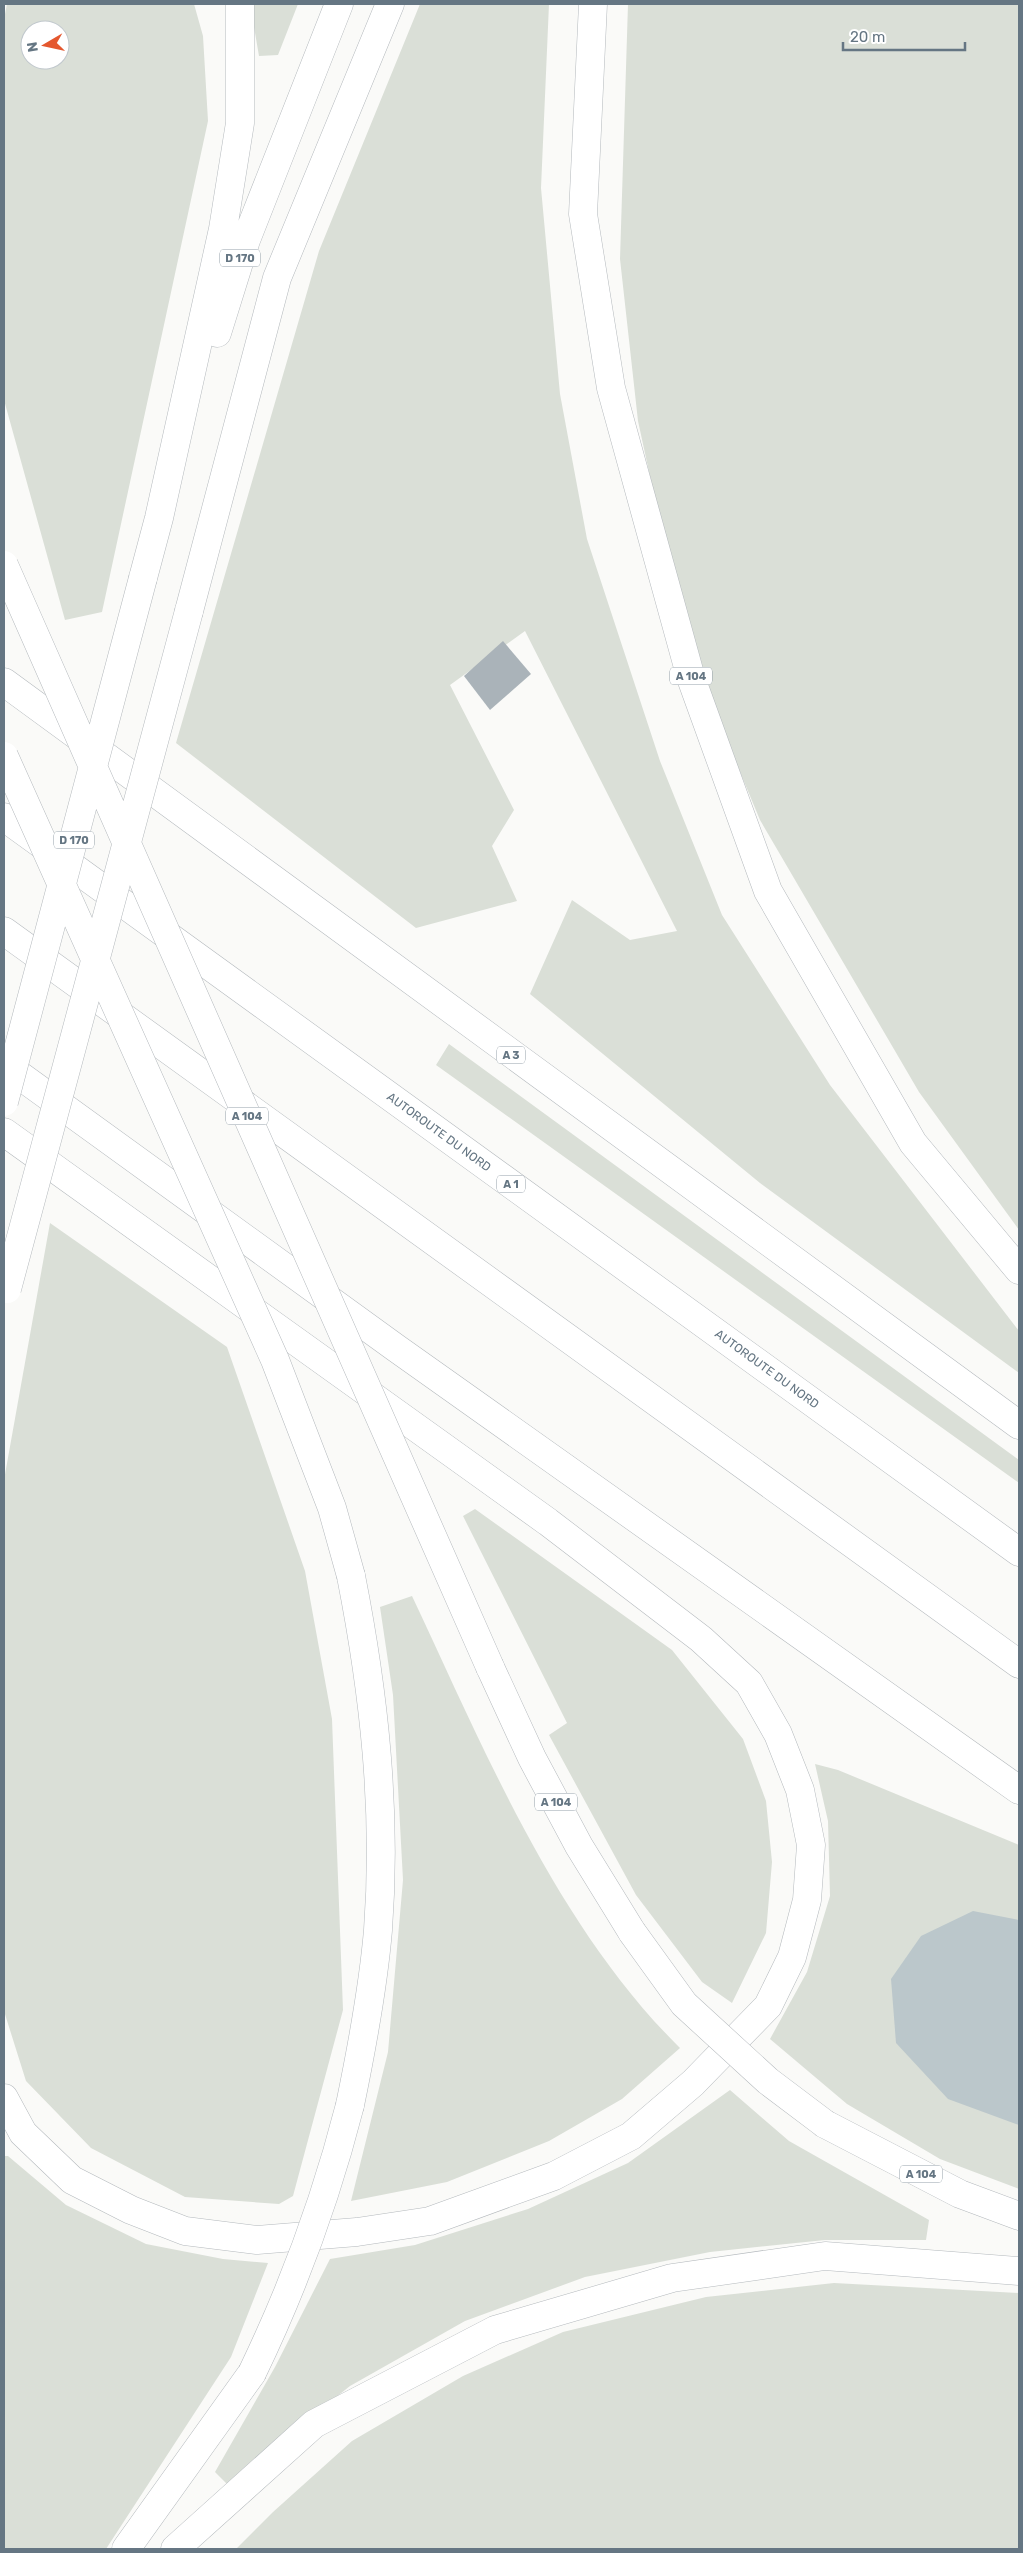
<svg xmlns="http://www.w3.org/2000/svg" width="1023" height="2553" font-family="Rubik,sans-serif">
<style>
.green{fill:#dadfd7;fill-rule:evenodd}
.water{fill:#bbc7cb}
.building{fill:#aab3b9}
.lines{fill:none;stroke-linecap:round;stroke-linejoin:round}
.highway-casing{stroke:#b4b9bd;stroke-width:29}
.highway{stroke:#fff;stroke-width:28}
.highway-bridge-casing{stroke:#b4b9bd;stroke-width:29;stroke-linecap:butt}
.highway-bridge{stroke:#fff;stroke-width:28}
.labels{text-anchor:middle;stroke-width:5;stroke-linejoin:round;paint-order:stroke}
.shield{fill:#fff;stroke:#939fa8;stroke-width:1}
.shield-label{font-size:11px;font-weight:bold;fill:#657683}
.street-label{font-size:12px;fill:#657683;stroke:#fff}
</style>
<rect width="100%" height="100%" fill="#fafaf8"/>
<!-- green -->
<path class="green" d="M7,4H194L203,36L208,121L102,612L65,620L4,400V19ZM30,30H60V60H30Z
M250,4H298L278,55L259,56Z
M420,4H549L541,188L560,394L587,539L660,761L722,915L830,1085L1019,1331V1373L760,1183L530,994L572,900L630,940L677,931L525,631L450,685L514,810L492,846L517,901L416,928L176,743L319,251Z
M628,4H1019V1230L919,1092L760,820L686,642L638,421L620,259Z
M449,1044L1019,1460V1483L436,1065Z
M50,1223L227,1347L305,1571L332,1719L343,2010L293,2196L279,2204L185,2197L91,2148L26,2081L4,2011V1480Z
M475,1509L672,1650L743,1739L766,1801L772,1862L766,1933L732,2003L702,1982L636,1895L549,1735L567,1723L463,1516Z
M412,1596C485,1751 556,1925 680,2048L622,2099L549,2141L447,2182L351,2201L388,2052L403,1880L393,1695L380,1607Z
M815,1764L838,1770L1019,1845V2189L940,2159L847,2104L770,2039L807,1972L830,1896L828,1821Z
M730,2090L789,2141L929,2220L926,2240H825L710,2252L585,2277L465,2321L350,2386L227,2484L215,2472L275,2367L330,2259L415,2245L528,2209L628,2163Z
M4,2156H8L66,2205L146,2244L223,2259L268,2263L231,2357L106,2549H4Z
M834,2283L1019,2293V2549H236L273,2512L352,2441L463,2376L563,2332L706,2297Z"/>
<!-- water -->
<path class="water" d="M973,1911L1019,1920V2125L948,2099L896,2043L891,1979L921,1936Z"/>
<!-- building -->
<path class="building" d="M503,641L531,674L490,710L464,676Z"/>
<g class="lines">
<!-- highway casing -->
<g class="highway-casing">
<path id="highway" d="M593,4L583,214L611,388L691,678L768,891L913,1143L1019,1270
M217,333L246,240L339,4
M143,578L159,518L223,229L240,123V4
M189,611L277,278L390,4
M4,682L1019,1425
M4,817L1019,1552
M4,931L1019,1664
M4,1064L396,1348L1019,1790
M4,1132L548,1522L701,1639L749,1683L778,1734L800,1790L811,1845L807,1900L792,1957L768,2006L693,2083L631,2136L554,2176L430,2221L357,2232L257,2240L185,2231L131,2210L72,2180L23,2133L4,2098
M490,1667L532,1758L579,1846L632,1932
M350,2105C362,2047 373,1989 378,1930C387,1810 374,1693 351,1576
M825,2124L960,2194L1019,2216
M126,2549L252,2373
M175,2549L314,2424L495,2330L672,2278L825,2256L1019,2271"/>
</g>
<!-- highway -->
<use href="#highway" class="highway"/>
<!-- highway-bridge casing -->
<g class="highway-bridge-casing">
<path id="highway-bridge" d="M4,565L490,1667
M4,756L275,1360L332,1508L351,1576
M4,1102L143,578
M7,1289L189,611
M632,1932L684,2004L768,2081L825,2124
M252,2373C294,2286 326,2199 350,2105"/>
</g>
<!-- highway-bridge -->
<use href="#highway-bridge" class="highway-bridge"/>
</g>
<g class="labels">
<!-- shield labels -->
<g class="shield">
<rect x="220" y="249.5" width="40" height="17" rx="4"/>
<rect x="670" y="667.5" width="42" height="17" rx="4"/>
<rect x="54" y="831.5" width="40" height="17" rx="4"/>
<rect x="497" y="1046.5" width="28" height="17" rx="4"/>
<rect x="226" y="1107.5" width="42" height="17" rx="4"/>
<rect x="497" y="1175.5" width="28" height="17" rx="4"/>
<rect x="535" y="1793.5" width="42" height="17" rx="4"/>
<rect x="900" y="2165.5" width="42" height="17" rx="4"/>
</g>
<g class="shield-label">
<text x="240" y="262">D 170</text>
<text x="691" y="680">A 104</text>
<text x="74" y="844">D 170</text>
<text x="511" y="1059">A 3</text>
<text x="247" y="1120">A 104</text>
<text x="511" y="1188">A 1</text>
<text x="556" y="1806">A 104</text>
<text x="921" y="2178">A 104</text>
</g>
<!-- street labels -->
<g class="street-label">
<text transform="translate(439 1132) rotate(36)" y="4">AUTOROUTE DU NORD</text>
<text transform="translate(767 1369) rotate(36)" y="4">AUTOROUTE DU NORD</text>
</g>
</g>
<!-- border -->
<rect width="1023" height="2553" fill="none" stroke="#657683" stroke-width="10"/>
<!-- north arrow -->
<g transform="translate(45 45) rotate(261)"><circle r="24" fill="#ffffff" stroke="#c1c8cd"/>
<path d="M0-4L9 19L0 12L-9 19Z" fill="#e4572e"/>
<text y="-8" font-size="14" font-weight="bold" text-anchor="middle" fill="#657683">N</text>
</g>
<!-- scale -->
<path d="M843 42v8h122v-8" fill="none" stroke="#657683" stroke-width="2.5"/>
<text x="850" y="42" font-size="15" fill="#657683" stroke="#ffffff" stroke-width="4" paint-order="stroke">20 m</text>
</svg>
